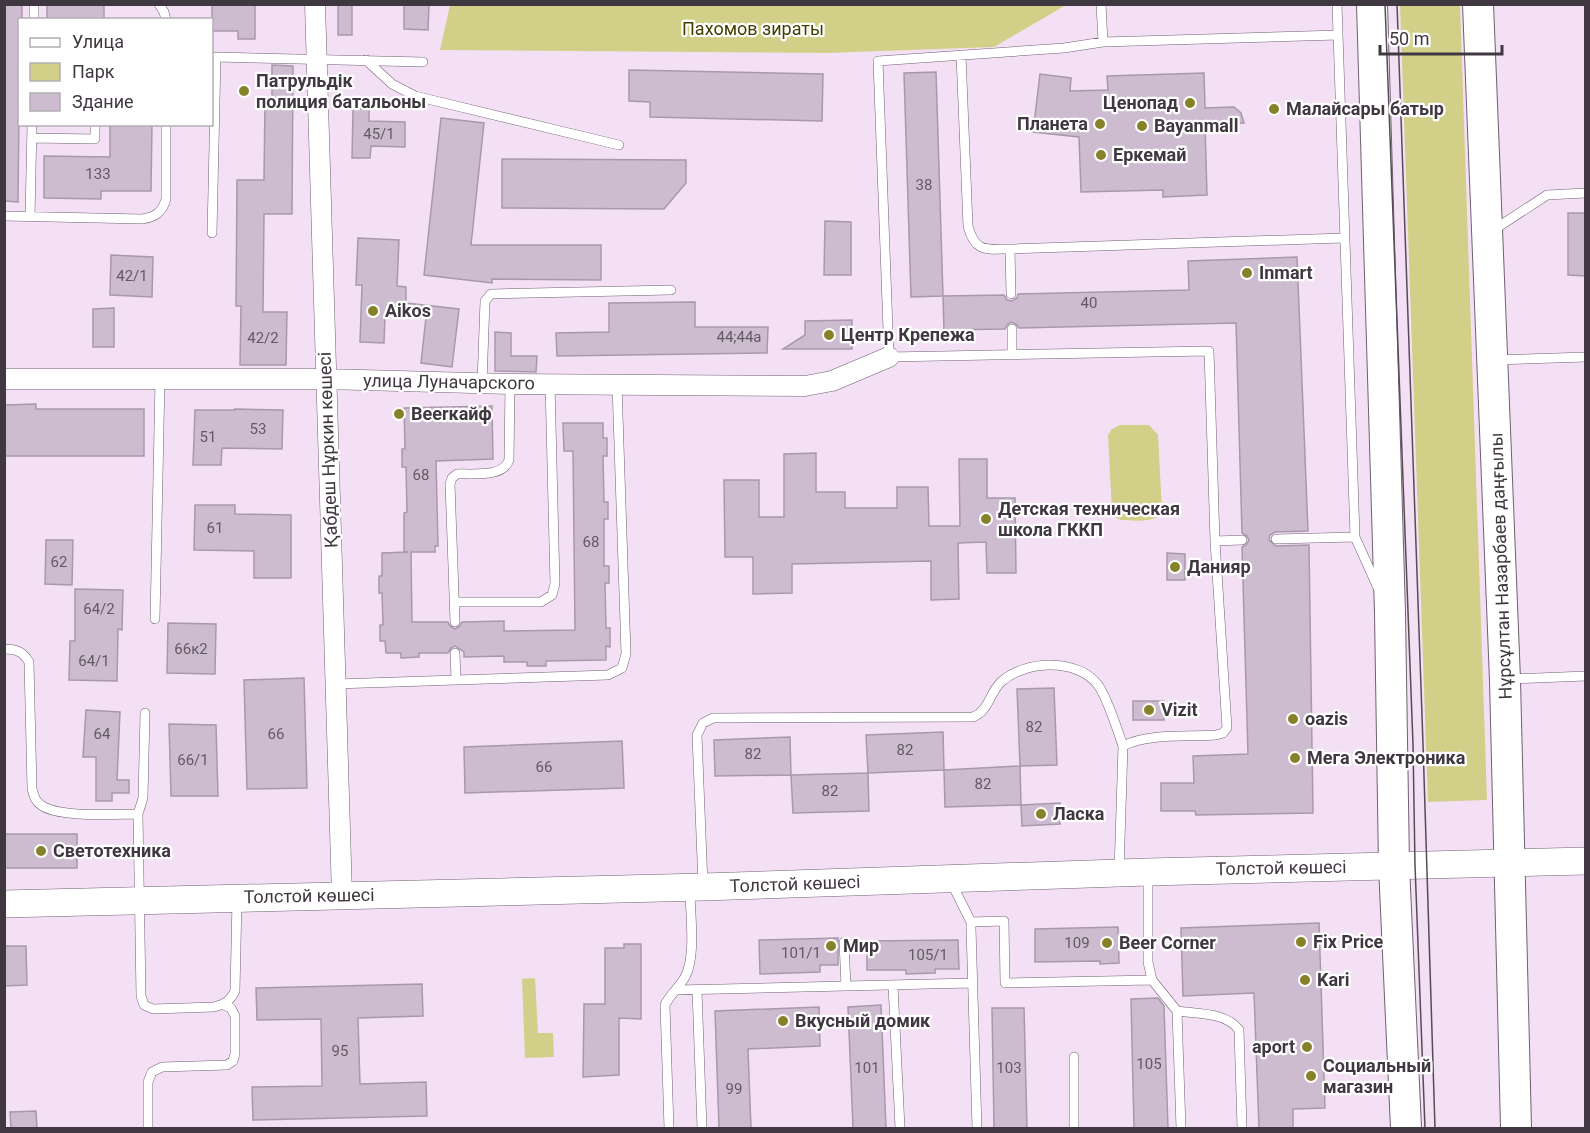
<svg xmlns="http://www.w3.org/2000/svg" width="1590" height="1133" font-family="Roboto,sans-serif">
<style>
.green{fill:#d2cf88}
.building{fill:#cdbcd0;stroke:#a998ab;stroke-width:1.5}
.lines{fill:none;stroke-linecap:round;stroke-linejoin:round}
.service-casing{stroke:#706072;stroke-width:10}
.minor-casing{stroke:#706072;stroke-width:21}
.secondary-casing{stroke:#706072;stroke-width:28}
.primary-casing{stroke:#706072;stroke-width:32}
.service{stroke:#fff;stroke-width:9}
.minor{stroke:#fff;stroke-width:20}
.secondary{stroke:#fff;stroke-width:27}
.primary{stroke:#fff;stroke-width:30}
.tram{stroke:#564c56;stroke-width:1.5}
.poi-dot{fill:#86822a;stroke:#fff;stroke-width:2}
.labels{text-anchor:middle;stroke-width:4.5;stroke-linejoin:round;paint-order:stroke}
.number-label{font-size:15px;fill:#635964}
.park-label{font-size:18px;fill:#423e00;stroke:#fff}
.poi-label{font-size:18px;font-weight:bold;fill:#403840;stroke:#fff;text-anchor:start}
.street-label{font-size:18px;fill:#403840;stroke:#fff}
</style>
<rect width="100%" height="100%" fill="#f3e0f5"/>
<!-- green -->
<path class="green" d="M450,5V4L1066,5L994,47L826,53L440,50Z
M1400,5H1460L1487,800L1428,802Z
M1120,425H1149L1158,435L1162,512C1155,524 1133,520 1120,520L1115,517L1112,511L1108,435L1112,429Z
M535,978L538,1033H553L554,1057L525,1058L522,979Z"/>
<!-- building -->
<path class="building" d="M4,4H22V20H20L18,202L4,201Z
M47,4H104V20H47Z
M212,4H255V39H238V31H212Z
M338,4H352V35H338Z
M404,4H429L428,30L404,29Z
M272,65L293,66L292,214H264L263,312H287L286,365H240L241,306H236L237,180H264L265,102H272Z
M629,70L823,74L822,121L650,117V102L629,101Z
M936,72L943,296L911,297L904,73Z
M1204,73L1205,108L1234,107L1241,113L1244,123L1205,124L1207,195L1163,197V190L1081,192L1079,137L1033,132L1040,74L1071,78L1070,91L1108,90L1107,76Z
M353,109H369V121L405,122V147L371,146L370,158H352Z
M441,118L484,123L471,245H601V280L492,279V283L424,275Z
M110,124H152L151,191H101V199L44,198V156L110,157Z
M502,159L686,160V183L664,209L502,208Z
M1568,213H1586V276L1568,275Z
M825,221L851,222V275H824Z
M358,238L399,240L397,286L406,287V303L459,309L452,367L421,363L426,317L385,315L384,343L360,342L362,285H356Z
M111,255L153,257L152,297L110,295Z
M1297,257L1308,531L1275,532L1270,535L1269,540L1276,546L1309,545L1313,813L1196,815L1195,811H1161V783H1194L1193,756L1248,754L1242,547L1246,545L1249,540L1247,536L1242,533L1236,323L1019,328L1016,324L1011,322L1007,325L1005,329L944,330L943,296L1004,295L1007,300L1012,301L1017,298L1018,294L1189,290L1188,261Z
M695,302V327H768L767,353L557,356L556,333L609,332V303Z
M114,308V347H93V309Z
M852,320V349H783L805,335V321Z
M495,332L511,333V356H537L536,372L495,371Z
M36,404V409H144V456H4V405Z
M492,406L493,459L436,461L438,546H435V552H411L412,622H448L450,626L455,629L459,627L462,622L504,621V631L575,630L573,451H564L563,423H603V438H607V456H603L604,502H608V519H604V566H609V583H605L606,628H610V647L606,646V660L546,661V666H527V662H504V656L464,657V652L455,646L451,648L448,653H419V657L401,658V653H386L385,641H380V625H383L382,593H379V576H382V553L408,552H404V513L407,512L406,467H402V449H405L404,408Z
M235,409L283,410L282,449L222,448L221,465H193L195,410H235Z
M816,453V492H845V508H897V487H928L929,526H960L959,459H987V498H1015L1016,573H987L986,542L958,543L959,599L931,600V561L792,564V593L753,594V557H725L724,480H759V517H784V454Z
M195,505H235V514L291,515V578H254V551L194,550Z
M46,540H73L72,585L45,584Z
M1167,553L1185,554V580H1167Z
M75,589L123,590L122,630L118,629L117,681L69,680L70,641H75Z
M168,623L216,624L215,674L167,673Z
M304,678L307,788L247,789L244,680Z
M1054,688L1057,765L1020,766L1017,689Z
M1133,701H1164V720H1133Z
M86,710L120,712L117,780H129V793H112V801H96V757H83Z
M169,724L216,725L218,796H171Z
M943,732L944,770L868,773L866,735Z
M790,737L791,775L715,776L714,740Z
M622,741L624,788L465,793L464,747Z
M1020,766L1021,805L1060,803V824L1022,826L1021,805L945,807L944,770Z
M868,773L869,811L793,813L791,775Z
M4,834H77V868H4Z
M1319,923L1325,1108L1293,1109V1128H1259L1254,993L1183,996L1181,928Z
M1118,927L1119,963L1100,964V961L1035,962V929Z
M838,938V965H820V972L760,974L759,940Z
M958,940L959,969H935V973L906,974V970H867V941Z
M624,944H641V1019L619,1018V1075L583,1077L584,1004H605V948H624Z
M4,946H26L27,985L4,986Z
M422,984L423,1016L358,1018L360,1084L426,1082L427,1116L253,1120L252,1087L322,1086L321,1019L257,1020L256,988Z
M1158,998L1164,1006L1168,1128H1134L1131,999Z
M881,1005L886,1128H853L848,1007Z
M819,1007L820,1046L748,1049L751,1128H719L715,1011Z
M992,1008H1024L1027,1128H994Z
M36,1111L37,1128H11L10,1112Z"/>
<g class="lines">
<!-- service casing -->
<g class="service-casing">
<path id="service" d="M159,4L164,12L166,20
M1101,4L1103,42
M1337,4L1355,537L1378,588
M34,20V4
M961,55L968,226C975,253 986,249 1010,249L1343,238
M366,60L392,84L415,96L619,145
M32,138L95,139V124
M4,216L142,219C155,217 162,213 166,199V124
M30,217L32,124
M1492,231L1547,195L1586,193
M212,233L216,57L423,62
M1010,249L1011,294
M1012,329V355
M1495,360L1586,357
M482,383L485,301L491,294L671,290
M1276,539L1355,537
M1215,541L1242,540
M454,602H541L552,595L555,584L550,384
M155,619L160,380
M455,622L450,484L452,478L457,474C473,473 503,478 509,460L510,384
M4,649C17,649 23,652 29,662L32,789C34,796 35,801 41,805C58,818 115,814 138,814L141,996L144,1005L153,1009L214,1007C225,1004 230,1001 235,991L237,900
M1510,679L1586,676
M456,680L608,675L622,668L626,654L617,385
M336,684L456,680L455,653
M138,814L143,798L145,713
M1119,872L1123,746C1147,733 1189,737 1216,735L1223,733L1227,728L1215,541L1209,351L889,357L878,61L1064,48L1103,42L1338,35
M1148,874V962L1152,980L1177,1011C1198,1014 1226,1012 1239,1030L1242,1128
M951,882L971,922V928L977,1128
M703,885L697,735L703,723L713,718L973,717C989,711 990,692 1001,682C1025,660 1078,658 1098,685C1108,699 1117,729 1123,746
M971,922L1004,921L1005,983L1152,980
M844,942L846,986
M893,985L900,1128
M677,990L972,983
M697,990L702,1128
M1177,1011L1181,1128
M1074,1057V1128
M148,1128V1082L152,1072L162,1067L227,1065L233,1061L235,1054V1016L231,1008L224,1005
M669,1128L665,1005C670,994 681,986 686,975C696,953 690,914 690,890"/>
</g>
<!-- minor casing -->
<g class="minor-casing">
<path id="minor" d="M315,4L342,896
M4,379H325L510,384L805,386L832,381L889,357"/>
</g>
<!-- secondary casing -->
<g class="secondary-casing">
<path id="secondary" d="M4,904L703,887L1148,872L1586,861"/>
</g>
<!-- primary casing -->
<g class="primary-casing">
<path id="primary" d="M1372,4L1390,613L1394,866L1406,1128
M1478,4L1505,680L1516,1128"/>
</g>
<!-- service -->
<use href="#service" class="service"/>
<!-- minor -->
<use href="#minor" class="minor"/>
<!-- secondary -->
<use href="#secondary" class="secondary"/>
<!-- primary -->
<use href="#primary" class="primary"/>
<!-- tram -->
<path class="tram" d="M1385,4L1413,744L1415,865L1425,1128
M1397,4L1423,744L1435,1128"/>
</g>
<!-- markers -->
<g class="poi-dot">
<circle cx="244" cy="91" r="6"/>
<circle cx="1190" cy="103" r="6"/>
<circle cx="1274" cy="109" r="6"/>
<circle cx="1100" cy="124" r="6"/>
<circle cx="1142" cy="126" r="6"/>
<circle cx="1101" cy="155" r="6"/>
<circle cx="1247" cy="273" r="6"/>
<circle cx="373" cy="311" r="6"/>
<circle cx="829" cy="335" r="6"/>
<circle cx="399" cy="414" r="6"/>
<circle cx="986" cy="519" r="6"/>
<circle cx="1175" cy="567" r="6"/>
<circle cx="1149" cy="710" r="6"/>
<circle cx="1293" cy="719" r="6"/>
<circle cx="1295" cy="758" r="6"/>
<circle cx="1041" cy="814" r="6"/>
<circle cx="41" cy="851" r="6"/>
<circle cx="1301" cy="942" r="6"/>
<circle cx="1107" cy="943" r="6"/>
<circle cx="831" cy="946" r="6"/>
<circle cx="1305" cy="980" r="6"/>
<circle cx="783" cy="1021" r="6"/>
<circle cx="1307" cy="1047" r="6"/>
<circle cx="1311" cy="1076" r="6"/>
</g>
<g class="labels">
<!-- number labels -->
<g class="number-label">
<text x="379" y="139">45/1</text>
<text x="98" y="179">133</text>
<text x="924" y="190">38</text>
<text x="132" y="281">42/1</text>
<text x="1089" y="308">40</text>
<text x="739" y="342">44;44а</text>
<text x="263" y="343">42/2</text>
<text x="258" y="434">53</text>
<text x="208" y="442">51</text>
<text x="421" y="480">68</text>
<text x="215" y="533">61</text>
<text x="591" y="547">68</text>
<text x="59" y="567">62</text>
<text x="99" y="614">64/2</text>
<text x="191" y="654">66к2</text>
<text x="94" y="666">64/1</text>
<text x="1034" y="732">82</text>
<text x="102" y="739">64</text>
<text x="276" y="739">66</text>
<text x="905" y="755">82</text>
<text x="753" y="759">82</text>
<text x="193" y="765">66/1</text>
<text x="544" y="772">66</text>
<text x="983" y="789">82</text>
<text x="830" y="796">82</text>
<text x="1077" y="948">109</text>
<text x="801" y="958">101/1</text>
<text x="928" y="960">105/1</text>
<text x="340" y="1056">95</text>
<text x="1149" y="1069">105</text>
<text x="867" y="1073">101</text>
<text x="1009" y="1073">103</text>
<text x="734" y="1094">99</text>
</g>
<!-- park labels -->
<g class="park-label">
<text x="753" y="35">Пахомов зираты</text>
</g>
<!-- poi labels -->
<g class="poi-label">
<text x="256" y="87">Патрульдік<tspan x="256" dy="21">полиция батальоны</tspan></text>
<text x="1178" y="109" text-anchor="end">Ценопад</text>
<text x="1286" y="115">Малайсары батыр</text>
<text x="1088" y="130" text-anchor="end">Планета</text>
<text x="1154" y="132">Bayanmall</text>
<text x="1113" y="161">Еркемай</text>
<text x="1259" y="279">Inmart</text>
<text x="385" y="317">Aikos</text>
<text x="841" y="341">Центр Крепежа</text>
<text x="411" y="420">Beerкайф</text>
<text x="998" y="515">Детская техническая<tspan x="998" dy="21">школа ГККП</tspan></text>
<text x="1187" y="573">Данияр</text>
<text x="1161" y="716">Vizit</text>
<text x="1305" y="725">oazis</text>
<text x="1307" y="764">Мега Электроника</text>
<text x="1053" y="820">Ласка</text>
<text x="53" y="857">Светотехника</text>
<text x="1313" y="948">Fix Price</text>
<text x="1119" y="949">Beer Corner</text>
<text x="843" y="952">Мир</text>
<text x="1317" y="986">Kari</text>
<text x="795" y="1027">Вкусный домик</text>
<text x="1295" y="1053" text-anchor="end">aport</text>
<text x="1323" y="1072">Социальный<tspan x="1323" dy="21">магазин</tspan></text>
</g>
<!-- street labels -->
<g class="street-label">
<text transform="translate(449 382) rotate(1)" y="6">улица Луначарского</text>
<text transform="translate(328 450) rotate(-92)" y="6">Қабдеш Нұркин көшесі</text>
<text transform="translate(1501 566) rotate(-92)" y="6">Нұрсұлтан Назарбаев даңғылы</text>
<text transform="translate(1281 868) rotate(-1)" y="6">Толстой көшесі</text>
<text transform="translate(795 884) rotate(-2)" y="6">Толстой көшесі</text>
<text transform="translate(309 896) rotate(-1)" y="6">Толстой көшесі</text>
</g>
</g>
<!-- border -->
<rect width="1590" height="1133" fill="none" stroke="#403840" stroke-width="12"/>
<!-- legend -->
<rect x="18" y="18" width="195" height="108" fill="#ffffff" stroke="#b3afb3" stroke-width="1.5"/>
<rect x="30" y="38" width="30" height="9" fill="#ffffff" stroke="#b3afb3" stroke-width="1.5"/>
<text x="72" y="48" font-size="18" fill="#403840">Улица</text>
<rect x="30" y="63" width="30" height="18" fill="#d2cf88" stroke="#b3afb3" stroke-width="1.5"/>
<text x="72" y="78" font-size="18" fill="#403840">Парк</text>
<rect x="30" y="93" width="30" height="18" fill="#cdbcd0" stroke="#b3afb3" stroke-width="1.5"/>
<text x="72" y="108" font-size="18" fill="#403840">Здание</text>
<!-- scale -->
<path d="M1380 45v9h122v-9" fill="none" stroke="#403840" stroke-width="3"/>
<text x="1389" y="45" font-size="18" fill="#403840" stroke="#ffffff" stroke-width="4.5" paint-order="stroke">50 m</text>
</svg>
